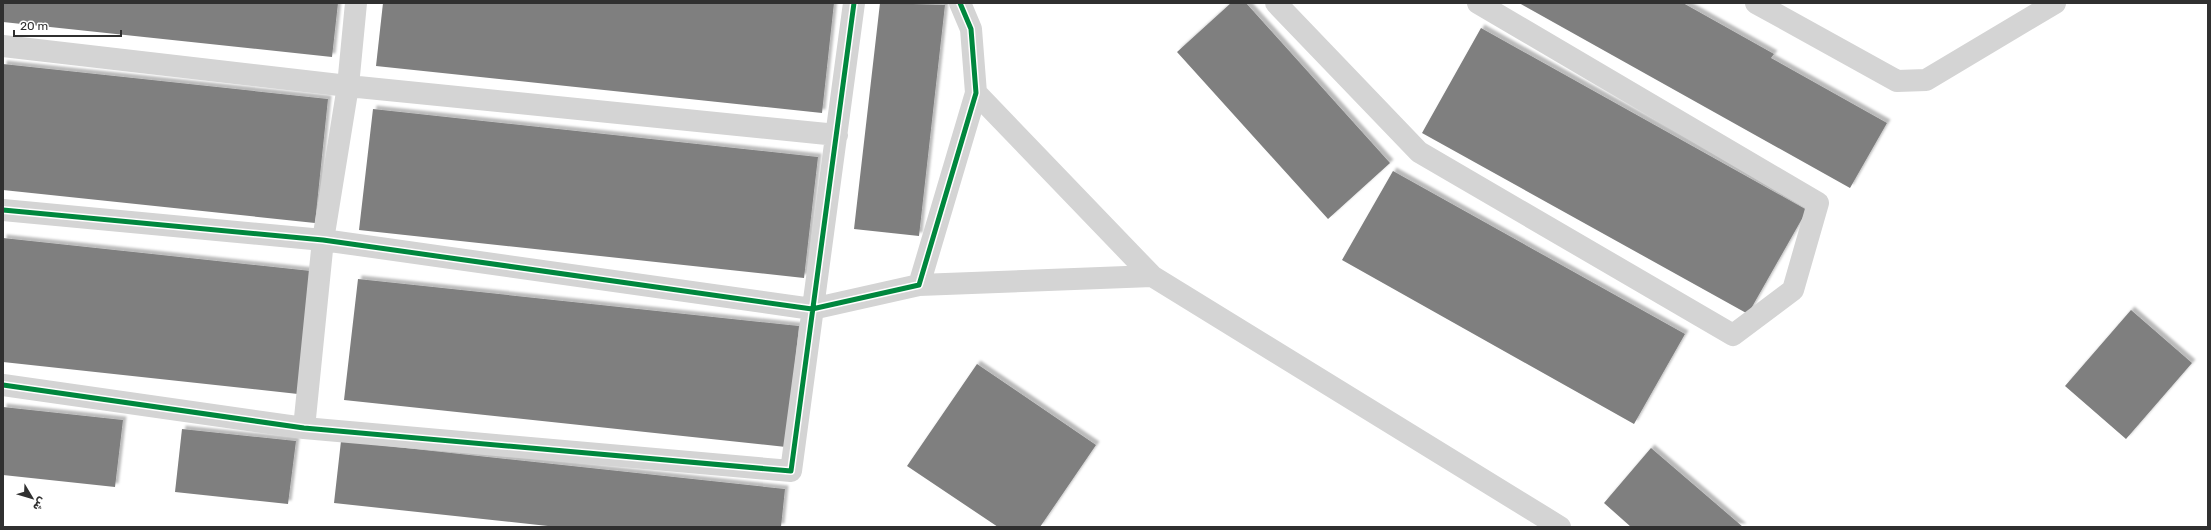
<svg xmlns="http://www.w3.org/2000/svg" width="2211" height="530" font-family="Rubik,Cairo,sans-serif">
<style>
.building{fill:#7f7f7f;filter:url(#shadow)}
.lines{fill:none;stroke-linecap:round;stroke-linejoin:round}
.street{stroke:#d4d4d4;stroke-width:22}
.cycleway-casing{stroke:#fff;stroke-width:8}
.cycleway{stroke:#00873e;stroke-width:5}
</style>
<defs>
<filter id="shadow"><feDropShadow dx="3.5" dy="-3.5" stdDeviation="1" flood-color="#0004"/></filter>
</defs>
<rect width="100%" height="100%" fill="#fff"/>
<!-- building -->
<path class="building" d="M3,3H338L332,57L3,22Z
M383,3H834L822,113L376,66Z
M880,3L945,5L919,236L854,229Z
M1231,3H1246L1390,163L1328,219L1177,52Z
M1519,3H1683L1774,54L1771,58L1887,123L1850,188Z
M1481,28L1807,210L1748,314L1422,133Z
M3,64L328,99L315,223L3,190Z
M373,109L818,157L804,278L359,230Z
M1393,171L1685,334L1634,424L1342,260Z
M3,238L311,271L298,394L3,362Z
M358,279L799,326L786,447L344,400Z
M2131,310L2192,363L2126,439L2065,386Z
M977,364L1096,445L1040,527H998L907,466Z
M3,407L123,420L115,487L3,475Z
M182,429L296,441L288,504L175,492Z
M341,441L785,489L781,527H557L334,503Z
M1651,448L1743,527H1631L1604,503Z"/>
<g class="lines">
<!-- street -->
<path class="street" d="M1276,3L1419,152L1733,335L1793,290L1818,203L1478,3
M1756,3L1897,81L1926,80L2055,3
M3,46L348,86L837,135
M976,93L1152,276
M3,210L323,240L812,309L919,285L976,93L971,29L960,3
M919,285L1152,276L1560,527
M3,385L304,428L791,471L854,3
M304,428L323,240L348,86L356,3"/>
<!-- cycleway casing -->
<g class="cycleway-casing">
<path id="cycleway" d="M3,210L323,240L812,309L919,285L976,93L971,29L960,3
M3,385L304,428L791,471L854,3"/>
</g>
<!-- cycleway -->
<use href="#cycleway" class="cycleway"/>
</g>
<!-- border -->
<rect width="2211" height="530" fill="none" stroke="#303030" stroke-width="8"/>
<!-- north arrow -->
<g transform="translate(32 498) rotate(128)" stroke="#ffffff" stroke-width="3" paint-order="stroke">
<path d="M0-3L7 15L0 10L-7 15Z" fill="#303030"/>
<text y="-6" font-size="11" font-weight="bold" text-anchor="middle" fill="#303030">ش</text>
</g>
<!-- scale -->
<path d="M14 30v6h107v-6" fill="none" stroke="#303030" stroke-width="2"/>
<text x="20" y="30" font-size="12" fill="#303030" stroke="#ffffff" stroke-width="3" paint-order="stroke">20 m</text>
</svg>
